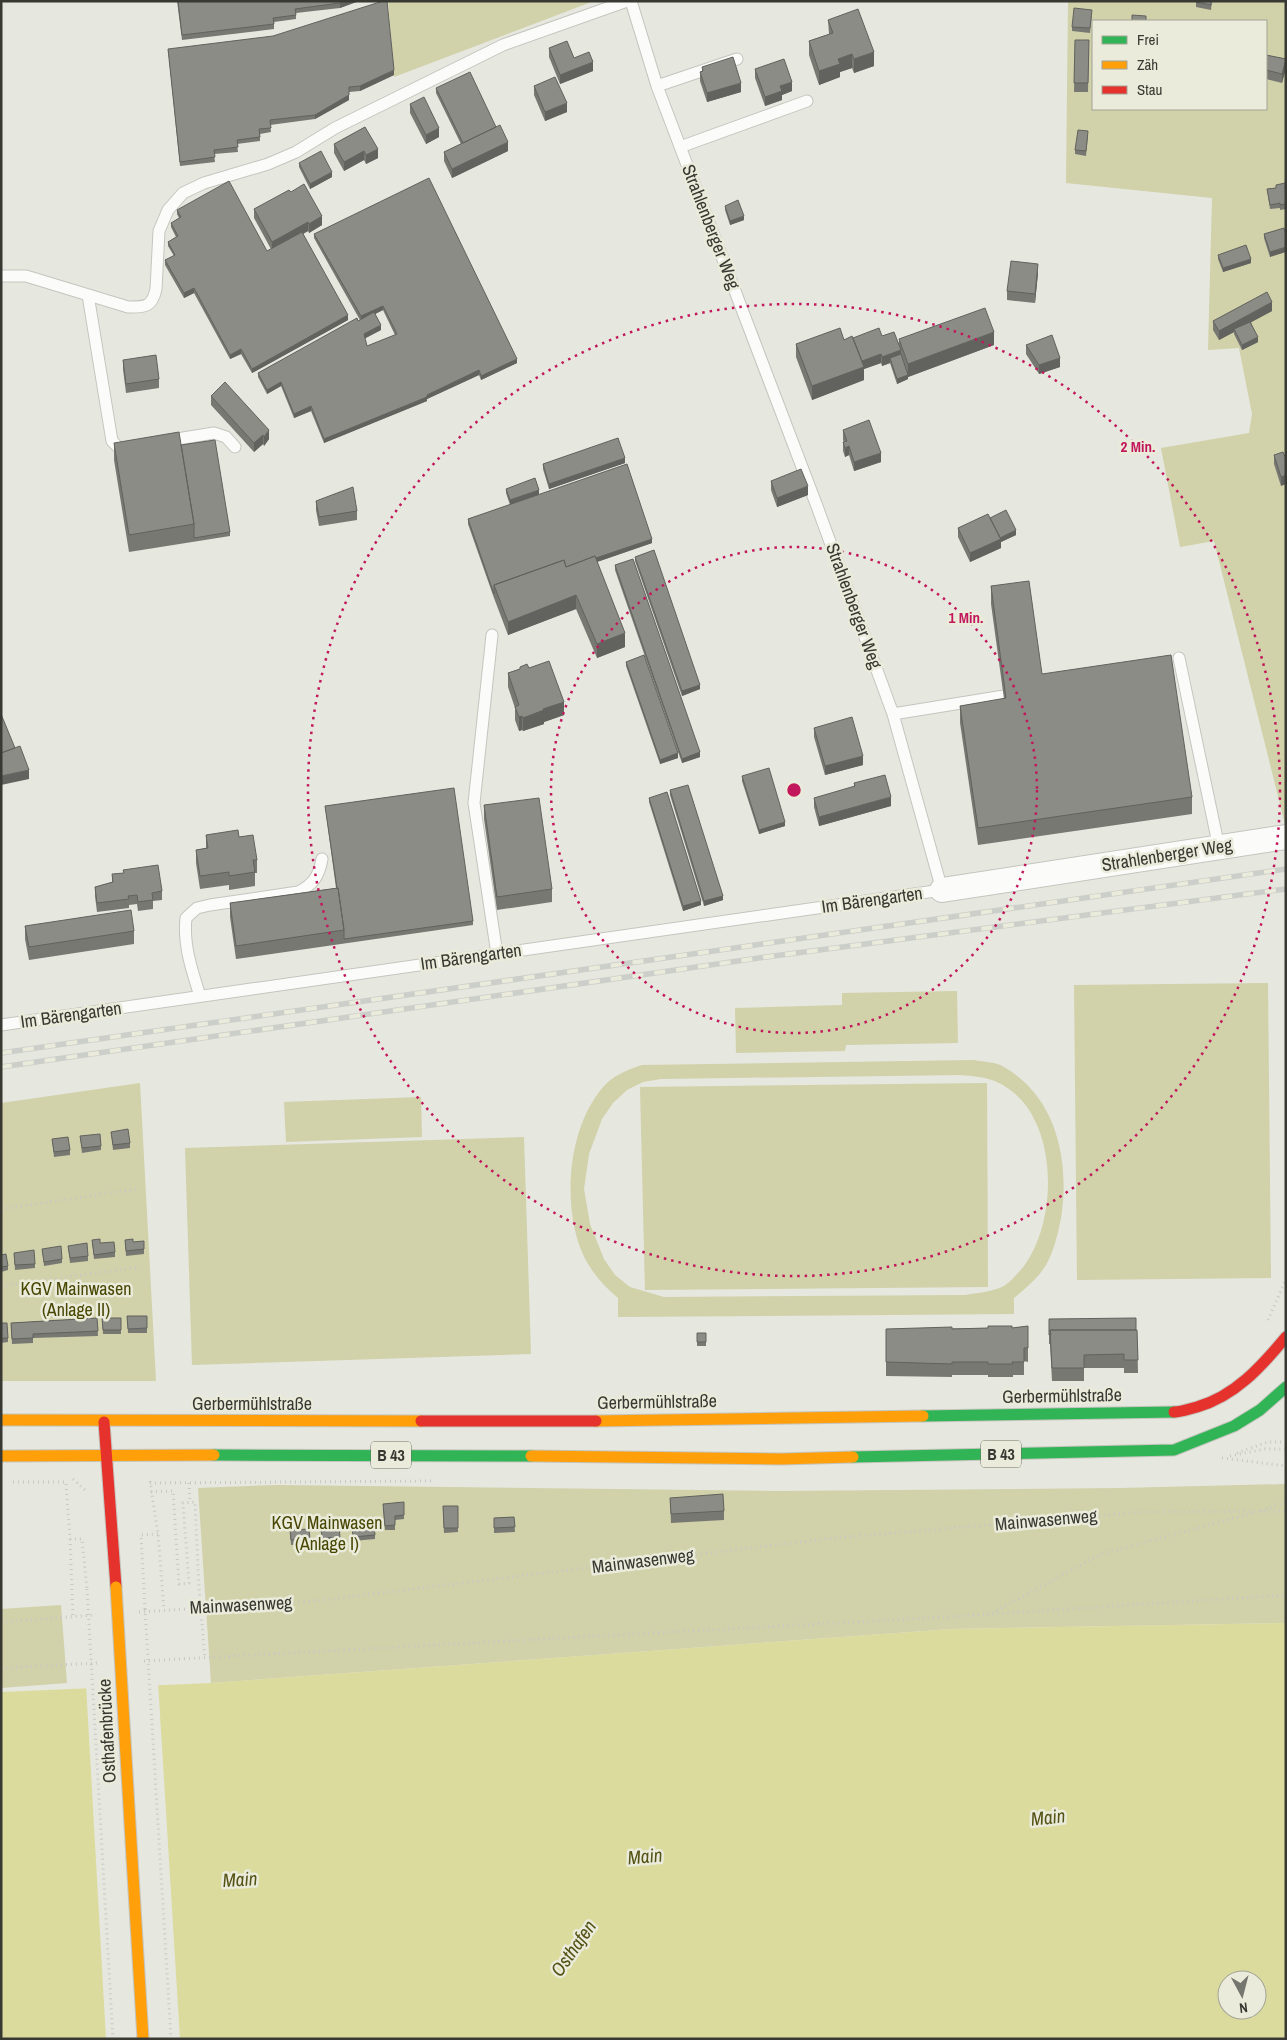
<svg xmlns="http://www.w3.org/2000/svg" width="1287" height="2040" font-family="'Archivo Narrow',sans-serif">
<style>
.green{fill:#d1d1aa;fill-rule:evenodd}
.water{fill:#dcdb9e;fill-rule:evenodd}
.pier{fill:#e6e7de}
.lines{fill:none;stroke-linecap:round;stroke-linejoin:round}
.lane-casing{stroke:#c5c5bf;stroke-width:13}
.street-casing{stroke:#c5c5bf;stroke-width:26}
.fast-casing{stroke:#c5c5bf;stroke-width:13}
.slow-casing{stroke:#c5c5bf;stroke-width:13}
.jam-casing{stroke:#c5c5bf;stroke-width:13}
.path{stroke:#c8c8c4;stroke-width:3;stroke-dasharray:1 4;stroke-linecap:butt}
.lane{stroke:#fbfbfa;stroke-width:11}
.street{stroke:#fbfbfa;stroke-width:24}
.fast{stroke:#30b455;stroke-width:11}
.slow{stroke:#ff9f0a;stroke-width:11}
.jam{stroke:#e5322d;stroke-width:11}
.rail-casing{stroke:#ccceca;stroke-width:5.5}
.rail{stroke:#eaebda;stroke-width:4;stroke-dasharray:11;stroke-linecap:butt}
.slow-bridge-casing{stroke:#c5c5bf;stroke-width:13;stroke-linecap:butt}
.path-bridge{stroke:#c8c8c4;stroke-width:3;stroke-dasharray:1 4;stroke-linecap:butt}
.slow-bridge{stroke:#ff9f0a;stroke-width:11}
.wall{fill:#787873;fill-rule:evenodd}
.shaded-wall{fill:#62625e}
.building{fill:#8c8c86;stroke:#62625e}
.ring{fill:none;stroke:#c2185b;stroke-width:2.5;stroke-dasharray:2.5 5}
.labels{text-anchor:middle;stroke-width:5;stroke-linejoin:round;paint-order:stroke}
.shield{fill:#eaebda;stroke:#6d6e64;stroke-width:1}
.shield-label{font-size:16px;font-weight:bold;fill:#383932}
.street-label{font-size:18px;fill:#383932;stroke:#eaebda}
.park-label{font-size:18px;fill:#484603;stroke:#eaebda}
.water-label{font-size:19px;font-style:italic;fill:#545215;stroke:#eaebda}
.centre{fill:#c2185b;stroke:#eaebda;stroke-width:2.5}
.ring-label{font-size:15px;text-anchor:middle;font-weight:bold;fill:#c2185b;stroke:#eaebda;stroke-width:5;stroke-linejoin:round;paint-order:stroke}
</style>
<rect width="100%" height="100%" fill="#e6e7de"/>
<!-- green -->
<path class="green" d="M388,1H594L394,77Z
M1068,1H1286V828L1214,541L1180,547L1161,448L1249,433L1252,414L1239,348L1208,350L1212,198L1066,183ZM1093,21H1266V109H1093Z
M1268,983L1271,1278L1077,1280L1074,985Z
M957,991L958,1043L846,1045L845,1051L736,1053L735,1008L842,1005V993Z
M974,1060C984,1062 996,1062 1004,1067C1057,1097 1070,1162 1061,1218C1058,1233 1054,1251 1046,1265C1038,1278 1026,1288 1014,1298V1314L618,1317V1298C602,1285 587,1267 580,1247C562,1198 569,1120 608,1082C617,1074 630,1069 642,1065ZM960,1075C972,1076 986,1077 997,1082C1059,1110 1060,1218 1024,1266C1018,1273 1010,1283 1002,1287C990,1292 977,1293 965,1295L664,1297L630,1287L615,1275L604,1259L590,1224L584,1189L589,1154L602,1119L613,1103L627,1090L643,1082L661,1079Z
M140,1083L156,1381H1V1103Z
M987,1083L988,1287L645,1290L640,1087Z
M421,1097L422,1137L286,1142L284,1102Z
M524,1137L531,1354L192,1365L185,1148Z
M1286,1484V1623L952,1629L211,1683L198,1488L277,1485L778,1491L1120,1488Z
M61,1605L67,1683L1,1688V1609Z"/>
<!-- water -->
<path class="water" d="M1286,1623V2039H1V1692L211,1683L952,1629ZM1227,1980H1257V2010H1227Z"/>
<!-- pier -->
<path class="pier" d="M158,1682L180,2039H106L86,1684Z"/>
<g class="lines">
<!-- lane casing -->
<g class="lane-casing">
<path id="lane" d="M657,86L737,59
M680,147L807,101
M1,276H26L128,307C144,307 152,308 156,289L159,231L168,210L183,193L204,183L268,164L296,152L335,128L503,45L627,1
M88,295L112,441L120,449L127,448
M165,441L214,433L226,437L235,447
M492,635L474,803L497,954
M1179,658L1219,848
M893,714L1004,696
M200,996C192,971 183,945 186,918L197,908L210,905L298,892C313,885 319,876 322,859
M1,1025L942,890L893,714L818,509L657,86L631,1"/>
</g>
<!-- street casing -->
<g class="street-casing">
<path id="street" d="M942,890L1286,837"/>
</g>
<!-- fast casing -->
<g class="fast-casing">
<path id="fast" d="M923,1416L1174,1412
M214,1455L531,1456
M853,1457L1174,1450L1234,1426L1260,1410L1286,1387"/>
</g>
<!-- slow casing -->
<g class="slow-casing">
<path id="slow" d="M1,1420L421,1421
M596,1421L923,1416
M1,1456L214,1455
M531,1456L781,1459L853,1457
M132,1858L143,2039"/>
</g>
<!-- jam casing -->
<g class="jam-casing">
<path id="jam" d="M1174,1412C1182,1412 1189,1409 1197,1407C1235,1396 1261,1367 1286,1337
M421,1421H596
M104,1422L116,1587"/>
</g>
<!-- path -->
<path class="path" d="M1,1209L137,1189
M1,1286L140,1267
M1268,1320L1286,1279
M1237,1453L1268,1442H1286
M1230,1456L1265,1449H1286
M1222,1458L1286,1466
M73,1479L85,1490
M150,1481L158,1534L164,1610
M13,1482H66L70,1539H82L87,1589
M150,1483L434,1481
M189,1483L190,1502
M151,1492L173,1491L179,1584L189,1583L183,1503L195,1502L199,1589L205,1659
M1261,1511L1286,1502
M70,1539L73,1617
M145,1609L141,1535L158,1534
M139,1612L314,1601L833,1538L1143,1512L1286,1511
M992,1613L1101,1554L1253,1513
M1,1622L95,1615
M144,1661L945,1617L1286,1595
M1,1668L98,1663"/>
<!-- lane -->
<use href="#lane" class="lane"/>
<!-- street -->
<use href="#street" class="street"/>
<!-- fast -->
<use href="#fast" class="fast"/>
<!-- slow -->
<use href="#slow" class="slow"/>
<!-- jam -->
<use href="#jam" class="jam"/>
<!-- rail casing -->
<g class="rail-casing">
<path id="rail" d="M1,1053L1286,869
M1,1067L766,957L1286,889"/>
</g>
<!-- rail -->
<use href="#rail" class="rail"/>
<!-- slow-bridge casing -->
<g class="slow-bridge-casing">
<path id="slow-bridge" d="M116,1587L132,1858"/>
</g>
<!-- path-bridge -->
<path class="path-bridge" d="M87,1589L113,2039
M145,1609L171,2039"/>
<!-- slow-bridge -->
<use href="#slow-bridge" class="slow-bridge"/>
</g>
<!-- wall -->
<path class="wall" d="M177,1H359L340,8L296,13V19L274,22V29L182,40Z
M1196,1H1212L1211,10L1196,7Z
M1092,14L1090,33L1072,31V27Z
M828,20L874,66L854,73L852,68L840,72V77L819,85L809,55V41L829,34Z
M1075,40L1089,49L1088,92H1074Z
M549,48L574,58L593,71L560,84L549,57Z
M168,49L394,75L360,91L349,92V100L315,119L270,125L271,132L260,134V141L237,144L238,152L214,154L215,162L180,166Z
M1266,55L1286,59L1282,83L1266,79Z
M702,67L741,92L707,102L700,81V72L702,71Z
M755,69L792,91L782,95V100L765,106L755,78Z
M534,86L567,112L545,121L534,95Z
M436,88L508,151L452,178L444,161V152L461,144L436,93Z
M410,104L439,137L426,144L410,113Z
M365,127L378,158L366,164L364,160L344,171L334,153V144Z
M1088,135L1086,156L1075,154V150Z
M299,163L332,177L310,189L299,167Z
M1286,187V209L1280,210V208L1270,209L1267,189Z
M291,192L322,225L309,233L308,231L303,234L348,320L252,373L241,354L230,359L194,293L184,298L165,265V260L174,256L168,246V242L176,237L171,227V223L179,218L177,214V210L267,251L271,249L254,218V209Z
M725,206L744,220L730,225L725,210Z
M1284,228L1270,257L1264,238V234Z
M314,234L517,363L481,380L479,375L427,399V401L324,443L311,411L294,418L281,386L267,394L258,377V373L360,320L314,238ZM383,310L395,335L367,346L365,338L381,330L375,314Z
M1218,255L1251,263L1223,272L1218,259Z
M1038,273L1035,303L1007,300V291Z
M1272,311L1251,322L1258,342L1242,350L1234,334V332L1219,340L1213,330V321Z
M882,336L899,343V339L994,345L908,377V379L897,384L890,363L882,366L881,363L864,369V380L812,400L796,357V344Z
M1026,345L1060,367L1039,374L1026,354Z
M123,360L159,379V388L126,393L123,369Z
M211,396L269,439L264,446L263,444L254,452L211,405Z
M843,430L881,462L854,471L849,455L845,457L843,451V442H844L843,440Z
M114,443L181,445L230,532V536L129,552L114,460Z
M1274,455L1286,459L1281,486L1274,464Z
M625,463L549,489L543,469V464Z
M771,481L808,495L777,507L771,490Z
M506,489L539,495L652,543L597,562L625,647L597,658L576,609L508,635L494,598L468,524V519L510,505L506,493Z
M316,501L357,511V520L319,526L316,510Z
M990,518L1016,535L1001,542V548L970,562L958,537V528Z
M635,557L700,689L682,696L635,561Z
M615,565L700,757L682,763L615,570Z
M991,586L1042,674L1192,797V814L978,845L960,723V706L1004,699L991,604Z
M626,662L678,758L660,764L626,666Z
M520,667L529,668L564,715L544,722V724L523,731L522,730L519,731L515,720V708L508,687V673L520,669Z
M814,728L863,765L825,775L814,737Z
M742,776L785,826L759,834L742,781Z
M854,783L891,806L819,826L814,807V798L854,787Z
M670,790L723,900L704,906L670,795Z
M649,798L701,905L683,911L649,802Z
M484,805L552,889V902L497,910L484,819Z
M325,806L473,921V925L236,959L230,917V903L336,888Z
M206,835L239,837L257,860V873H255V886L229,890V885L200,889L196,863V850L206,848Z
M112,874L162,891V900L153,901V909L138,911L137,904L129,905V908L97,912L95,896V887L112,882Z
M25,926L134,931V944L29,960L25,939Z
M111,1132L130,1143V1148L113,1150Z
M80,1136L101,1146V1150L82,1153Z
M52,1139L70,1150V1155L54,1157Z
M92,1240L115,1252V1257L94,1259Z
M125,1240L133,1242L144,1249V1254L126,1256Z
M68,1246L88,1256V1261L70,1263Z
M42,1249L62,1259V1263L44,1266Z
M14,1253L35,1264V1268L15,1270Z
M1,1255L8,1266V1270L1,1272Z
M127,1316H147V1333H128Z
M97,1318L98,1336L33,1338V1343L12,1344L11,1323Z
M102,1318H121V1334H103Z
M1049,1319L1137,1330L1138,1373H1124V1368H1084V1381H1052L1050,1344H1049Z
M1,1323L8,1338V1342L1,1343Z
M1028,1326V1362L1024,1361V1375H1013V1377H988V1375H952V1377L886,1376V1329L1012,1328Z
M697,1333H706V1346H697Z
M670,1498L724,1511V1520L671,1523Z
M404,1502V1519L395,1520V1530H385L383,1508Z
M443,1506H458V1532L444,1533Z
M514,1517L515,1532L494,1533V1518Z
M352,1525L375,1535V1539L353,1541Z
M321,1528L340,1537V1541L322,1543Z
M309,1529L310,1544L291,1545L290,1530Z"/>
<!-- shaded-wall -->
<path class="shaded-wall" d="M346,1H359L340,8V3Z
M874,52V66L854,73V59Z
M852,54V68L840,72V77L819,85V71L838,59Z
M1286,60V69L1282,83V74Z
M593,62V71L560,84V75Z
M394,70V75L360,91V86Z
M792,82V91L782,95V100L765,106V97L780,86Z
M741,83V92L707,102V93Z
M349,95V100L315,119V115Z
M567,103V112L545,121V112Z
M439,128V137L426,144V135Z
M508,142V151L452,178V169Z
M378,149V158L366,164V155Z
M364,151V160L344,171V162Z
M332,172V177L310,189V184Z
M322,216V225L309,233V224Z
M744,216V220L730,225V221Z
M308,222V231L272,251V242Z
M1286,247V252L1270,257V252Z
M1251,259V263L1223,272V268Z
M1038,264V273L1035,303V294Z
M194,288V293L184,298V293Z
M1272,302V311L1235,331L1234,329V332L1219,340V331Z
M383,306V310L361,321V316Z
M348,315V320L252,373V369Z
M381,325V330L364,339V334Z
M994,332V345L908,377V379L897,384V379L908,375V364Z
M1258,337V342L1242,350V345Z
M241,349V354L230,359V355Z
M901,350V359L890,358V363L882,366V357Z
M881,354V363L864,369V380L812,400V386L860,362Z
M1060,358V367L1039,374V365Z
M517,359V363L481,380V376Z
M479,370V375L427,399V401L324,443V439L427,395Z
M281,382V386L267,394V390Z
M311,406V411L294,418V414Z
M269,430V439L264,446V437Z
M263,435V444L254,452V443Z
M849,446V455L845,457V448Z
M881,453V462L854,471V462Z
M625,458V463L549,489V484Z
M1286,475V484L1281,486V477Z
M808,486V495L777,507V498Z
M539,490V495L510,505V500Z
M1016,530V535L1001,542V548L970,562V553Z
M652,539V543L498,596L497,592Z
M576,595V609L508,635V622Z
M625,633V647L597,658V644Z
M700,685V689L682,696V691Z
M564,702V715L544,722V724L523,731V718L543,709Z
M522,716V730L519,731V717Z
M700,752V757L682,763V759Z
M678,753V758L660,764V760Z
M863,756V765L825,775V766Z
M29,770V779L1,785V776Z
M891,797V806L819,826V817Z
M785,822V826L759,834V830Z
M723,896V900L704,906V901Z
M701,901V905L683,911V906Z"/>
<!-- building -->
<path class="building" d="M178,1H346L340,3L295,9L296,15L273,18L274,24L182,35Z
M383,1H387L394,70L360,86L349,87V95L315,115L270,120L271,128L259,129L260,137L237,140L238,147L214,150L215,157L180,162L168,49L273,36Z
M1196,1H1211V5L1196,2Z
M1074,8L1092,10L1090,28L1072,27Z
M858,9L874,52L854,59L852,54L838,59L840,64L819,71L809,41L833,33L828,20Z
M1132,15L1146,16V21H1132Z
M1075,40H1089L1088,83H1074Z
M567,41L574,58L589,52L593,62L560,75L549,48Z
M1266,55L1286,59L1282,74L1266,70Z
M733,57L741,83L707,93L700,72L703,71L702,67Z
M784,59L792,82L780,86L782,91L765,97L755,69Z
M470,72L496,127L463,143L436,88Z
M555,77L567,103L545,112L534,86Z
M424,97L439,128L426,135L410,104Z
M500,125L508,142L452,169L444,152Z
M365,127L378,149L366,155L364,151L344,162L334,144Z
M1078,130L1088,131L1086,151L1075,150Z
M321,151L332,172L310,184L299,163Z
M429,178L517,359L481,376L479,370L427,395V397L324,439L311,406L294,414L281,382L267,390L258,373L357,318L358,321L374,312L381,325L364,334L367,346L397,334L383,306L361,316L314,234Z
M229,181L267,251L302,232L348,315L252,369L241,349L230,355L194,288L184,293L165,260L175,255L168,242L178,236L171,223L181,217L177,210Z
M1285,183L1286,204L1280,205V203L1270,205L1267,189L1276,188V185Z
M304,184L322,216L309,224L308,222L272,242L254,209L289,190L291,192Z
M738,200L744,216L730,221L725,206Z
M1284,228L1286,235V247L1270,252L1264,234Z
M1246,245L1251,259L1223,268L1218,255Z
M1011,261L1038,264L1035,294L1007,291Z
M1267,292L1272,302L1219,331L1213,321Z
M985,308L994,332L908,364L899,339Z
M1250,322L1258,337L1242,345L1234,329Z
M840,328L844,340L852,336L864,367L812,386L796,344Z
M879,328L882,336L894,332L901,350L882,357L881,354L862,361L853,338Z
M1052,335L1060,358L1039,365L1026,345Z
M901,354L908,375L897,379L890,358Z
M156,355L159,379L126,384L123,360Z
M225,382L269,430L264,437L263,435L254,443L211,396Z
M869,420L881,453L854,462L849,446L845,448L843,442L847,441L843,430Z
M179,432L194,524L129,535L114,443Z
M618,438L625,458L549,484L543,464Z
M215,440L230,532L194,538V524L181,445Z
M1283,452L1286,459V475L1281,477L1274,455Z
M627,464L652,539L596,558L595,556L566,567L564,560L494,585V594L468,519Z
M801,469L808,486L777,498L771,481Z
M535,478L539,490L510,500L506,489Z
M353,487L357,511L319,517L316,501Z
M1006,510L1016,530L1000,538L990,518Z
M988,514L1001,539L970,553L958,528Z
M654,550L700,685L682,691L635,557Z
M595,556L625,633L597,644L576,595L508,622L494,585L564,560L566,567Z
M633,559L700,752L682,759L615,565Z
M1029,581L1042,674L1171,655L1192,797L978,828L960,706L1006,698L991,586Z
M644,655L678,753L660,760L626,662Z
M549,661L564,702L543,709L544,710L523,718L522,716L519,717L515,707L519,705L508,673L520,669V667L527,664L529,668Z
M1,714L15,748L1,753Z
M852,717L863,756L825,766L814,728Z
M20,746L29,770L1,776V753Z
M769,768L785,822L759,830L742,776Z
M885,775L891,797L819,817L814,798L855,786L854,783Z
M688,785L723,896L704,901L670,790Z
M454,788L473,921L344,939V930L338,888H337L325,806Z
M667,792L701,901L683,906L649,798Z
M539,798L552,889L497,897L484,805Z
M238,830L239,837L253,835L257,860H253L255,872L229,876V872L200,876L196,850L208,848L206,835Z
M158,865L162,891L152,893L153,900L138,902L137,895L128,896L129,899L97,903L95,887L113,882L112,874L124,873L123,870Z
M338,888L344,930L236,946L230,903Z
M131,910L134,931L29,947L25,926Z
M128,1129L130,1143L113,1145L111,1132Z
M100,1134L101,1146L82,1148L80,1136Z
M68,1137L70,1150L54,1152L52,1139Z
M100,1239V1243L114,1242L115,1252L94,1255L92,1240Z
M133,1239V1242L144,1241V1249L126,1251L125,1240Z
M87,1243L88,1256L70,1258L68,1246Z
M61,1246L62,1259L44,1262L42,1249Z
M34,1250L35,1264L15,1265L14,1253Z
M6,1254L8,1266L1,1267V1255Z
M127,1316H147V1328L128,1329Z
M97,1318L98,1331L33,1334V1338L12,1339L11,1323Z
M102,1318H121V1330H103Z
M1136,1318V1330H1050L1051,1335H1049V1319Z
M1,1323H7L8,1338H1Z
M988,1326H1012V1328L1028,1326V1348H1024V1362H1012L1013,1364H988V1362H952V1364L886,1362V1329L952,1327V1329L988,1328Z
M1050,1330H1137L1138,1360H1124V1354L1084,1355V1368H1052Z
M697,1333H706V1342H697Z
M723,1494L724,1511L671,1514L670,1498Z
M404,1502V1515L395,1516V1525L385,1526L383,1504Z
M443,1506H458V1528H444Z
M514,1517L515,1527L494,1528V1518Z
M374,1523L375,1535L353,1537L352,1525Z
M339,1527L340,1537L322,1538L321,1528Z
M309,1529L310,1539L291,1540L290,1530Z"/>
<!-- distance rings -->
<g class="ring">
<circle cx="794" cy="790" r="243"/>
<circle cx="794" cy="790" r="486"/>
</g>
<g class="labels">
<!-- shield labels -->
<g class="shield">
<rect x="981" y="1440.5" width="40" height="27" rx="4"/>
<rect x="371" y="1441.5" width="40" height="27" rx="4"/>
</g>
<g class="shield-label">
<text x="1001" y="1460">B 43</text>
<text x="391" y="1461">B 43</text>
</g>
<!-- street labels -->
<g class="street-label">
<text transform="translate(711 227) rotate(69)" y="6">Strahlenberger Weg</text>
<text transform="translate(854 606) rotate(70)" y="6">Strahlenberger Weg</text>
<text transform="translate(1167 855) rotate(-9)" y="6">Strahlenberger Weg</text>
<text transform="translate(872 900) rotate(-8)" y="6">Im Bärengarten</text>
<text transform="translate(471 957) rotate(-8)" y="6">Im Bärengarten</text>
<text transform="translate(71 1015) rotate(-8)" y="6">Im Bärengarten</text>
<text transform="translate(1062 1396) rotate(-1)" y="6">Gerbermühlstraße</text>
<text transform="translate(657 1402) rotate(-1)" y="6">Gerbermühlstraße</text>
<text x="252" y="1410">Gerbermühlstraße</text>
<text transform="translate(1046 1520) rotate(-5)" y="6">Mainwasenweg</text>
<text transform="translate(643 1561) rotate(-7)" y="6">Mainwasenweg</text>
<text transform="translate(241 1605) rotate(-3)" y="6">Mainwasenweg</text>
<text transform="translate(107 1731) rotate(-93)" y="6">Osthafenbrücke</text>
</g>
<!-- park labels -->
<g class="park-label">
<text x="76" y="1295">KGV Mainwasen<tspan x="76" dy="21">(Anlage II)</tspan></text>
<text x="327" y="1529">KGV Mainwasen<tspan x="327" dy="21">(Anlage I)</tspan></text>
</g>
<!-- water labels -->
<g class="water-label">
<text transform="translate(1048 1817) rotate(-6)" y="7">Main</text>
<text transform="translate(645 1856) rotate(-5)" y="7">Main</text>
<text transform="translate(240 1879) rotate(-3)" y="7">Main</text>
<text transform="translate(573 1948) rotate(-55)" y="7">Osthafen</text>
</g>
</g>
<circle cx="794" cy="790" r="8" class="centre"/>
<g class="ring-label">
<text x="1138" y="452">2 Min.</text>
<text x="966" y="623">1 Min.</text>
</g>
<!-- border -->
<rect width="1287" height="2040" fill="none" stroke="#383932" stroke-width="5"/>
<!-- legend -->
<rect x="1092" y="20" width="175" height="90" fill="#eaebda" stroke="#a3a497"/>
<rect x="1102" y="36" width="25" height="8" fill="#30b455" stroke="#a3a497"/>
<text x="1137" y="45" font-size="15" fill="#383932">Frei</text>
<rect x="1102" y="61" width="25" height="8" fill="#ff9f0a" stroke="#a3a497"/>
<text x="1137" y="70" font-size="15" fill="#383932">Zäh</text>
<rect x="1102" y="86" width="25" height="8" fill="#e5322d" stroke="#a3a497"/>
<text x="1137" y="95" font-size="15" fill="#383932">Stau</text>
<!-- north arrow -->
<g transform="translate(1242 1995) rotate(173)"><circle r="24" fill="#eaebda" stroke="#a3a497"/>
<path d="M0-4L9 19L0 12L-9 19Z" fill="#75766e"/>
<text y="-8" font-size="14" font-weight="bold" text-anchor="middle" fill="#383932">N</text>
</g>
</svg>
